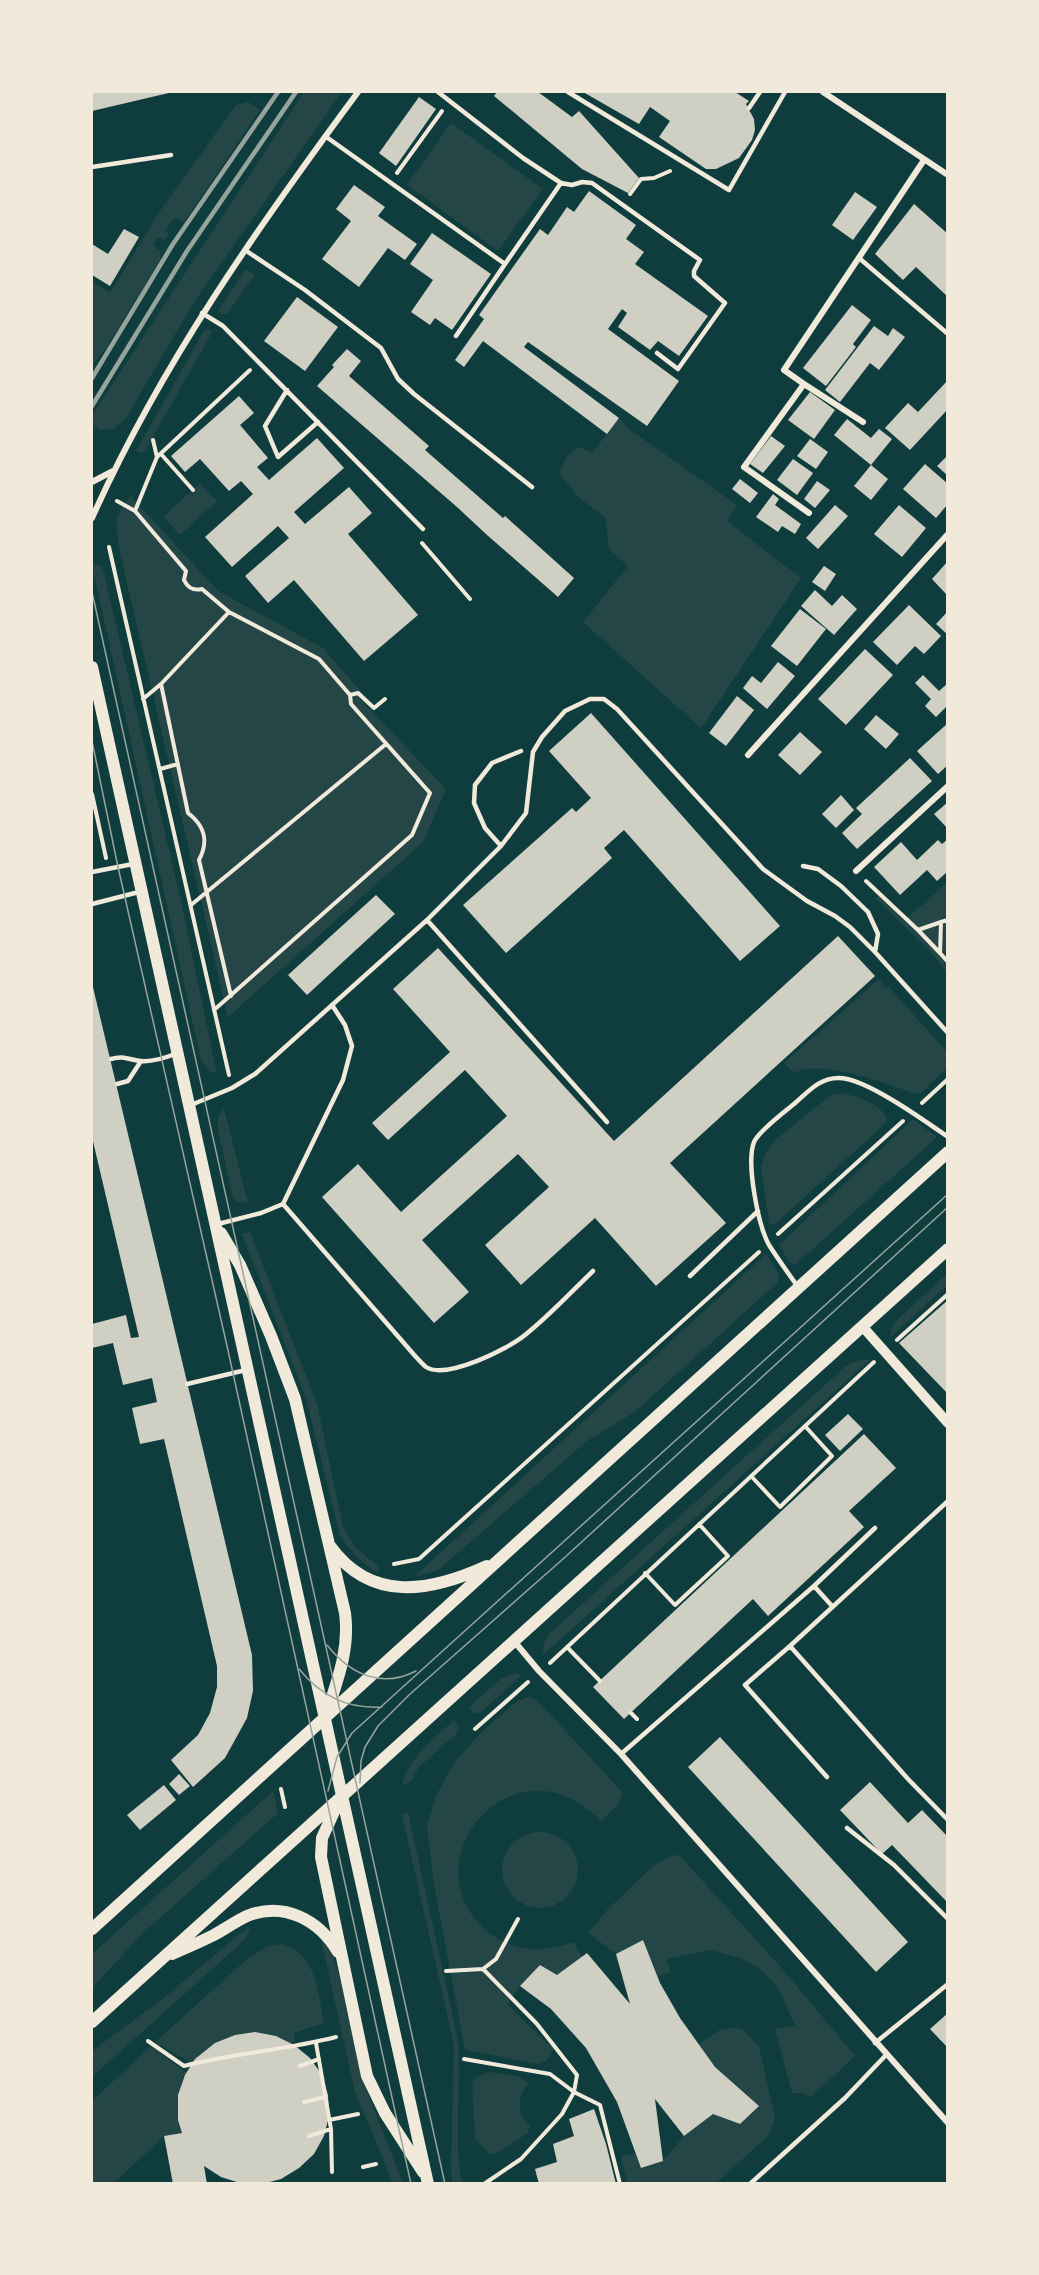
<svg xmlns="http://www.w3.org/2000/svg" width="1039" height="2275" font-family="'Noto Serif',serif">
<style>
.green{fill:#244646}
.building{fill:#cfcfc3}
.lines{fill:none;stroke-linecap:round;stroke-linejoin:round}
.path{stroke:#f1e9da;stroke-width:4}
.service{stroke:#f1e9da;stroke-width:4.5}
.minor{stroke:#f1e9da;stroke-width:6}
.tertiary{stroke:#f1e9da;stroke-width:10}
.secondary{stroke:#f1e9da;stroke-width:12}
.tram{stroke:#97a49c;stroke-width:1.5}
.rail{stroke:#97a49c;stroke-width:4.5}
</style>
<rect width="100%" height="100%" fill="#0f3d3e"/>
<!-- green -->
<path class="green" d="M304,92H342L194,302L126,418L114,429L100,430L92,423L94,412Z
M248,102L260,110L184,222L175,217L165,230L169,234L164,240L158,237L153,245L160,251L161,259L106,348L92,366V281L110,293L160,211L236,105Z
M451,123L543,189L498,251L407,185Z
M246,269L255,275L226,315L217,312Z
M205,329L212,330L210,336L146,449L142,453L136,451Z
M619,418L629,429L737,505L727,521L801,578L701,728L583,622L628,566L609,549L605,517L579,498L559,473L567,456L579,447L592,453Z
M200,483L217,501L180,535L163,517Z
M131,496L218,591L323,648L363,694L360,699L446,789L423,842L228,1017L120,553C117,526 111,518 131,496Z
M92,565H99L103,569L180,897L217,1074L210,1071L201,1060Z
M947,883V972L927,948L875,898L879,895L905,920Z
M879,979L886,989L888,986L947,1052V1068L921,1093L916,1094C888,1084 819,1058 794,1073L784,1063Z
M842,1093C857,1097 881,1103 887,1119L886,1123L775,1224L771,1225L769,1223L761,1167L765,1154L774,1141L816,1107L831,1095Z
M222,1107L224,1109L248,1203L236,1201L233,1197L218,1130V1120Z
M913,1119L937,1137L795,1265L789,1262L779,1245Z
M250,1232L317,1404L343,1527L356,1548L379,1567L377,1573C361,1562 351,1552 340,1536L306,1398L242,1234Z
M766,1254L779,1274L778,1282L636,1411L587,1441L437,1571L414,1577Z
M947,1274V1285L890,1338L892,1327L898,1319Z
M865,1360H870L543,1655L544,1643L548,1635L846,1366L856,1361Z
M514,1673L522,1675L480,1713H475L469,1707L502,1678Z
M528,1697L537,1700L622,1792L619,1803L601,1821C512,1729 399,1870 495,1937C520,1953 547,1952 574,1942L582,1957L557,1975L540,1966L520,1986L507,2004L553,2049C550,2059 547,2062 537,2064L465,2050L434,1884L427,1825L437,1794L453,1765L479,1734L516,1702Z
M454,1720L459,1726L457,1733L418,1768L411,1781L406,1784L402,1783C411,1756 434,1739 454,1720Z
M273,1791L278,1813L143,1933L92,1988V1954Z
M408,1812L457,2036C463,2085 452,2135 462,2183H452L451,2166L454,2045L402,1815Z
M502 1870a38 38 0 1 1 76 0a38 38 0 1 1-76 0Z
M673,1855L680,1856L785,1972L855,2056L811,2097L802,2093H792L775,2029L795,2025L777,1986L759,1968L738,1957L710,1950L666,1959L671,1972L658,1977L643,1940L616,1954L588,1933L608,1909L652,1867Z
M249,1926L250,1932L240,1944L92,2077V2051L165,1997Z
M321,1939L331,1953L336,1964L364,2084L403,2183H393L355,2092Z
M281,1944C317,1954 318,1992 324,2023L294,2033L295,2042L191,2063L155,2042L246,1960L267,1946Z
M733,2027L742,2029L759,2046L775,2118L769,2135L716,2183H627L621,2156L635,2153L641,2168L663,2161L684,2136L713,2114L740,2124L758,2106L715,2067L699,2044L720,2030Z
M151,2046L187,2073L197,2129L164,2136L114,2183L92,2184V2101Z
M491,2072L518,2076L528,2083C518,2097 515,2113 530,2125L528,2133L495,2154L488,2153L475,2138L472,2082L480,2075Z"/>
<!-- building -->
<path class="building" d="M92,92H173L92,111Z
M497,92H538L572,117L579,111L639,178L628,193L582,169L494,96Z
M583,92H735L749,101L746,104L754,119L755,130L752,140L739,158L716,169H706L659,137L670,121L650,107L639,124Z
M419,97L436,109L396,166L379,153Z
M354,185L385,207L378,216L417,244L405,260L388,248L359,287L322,259L351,221L336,209Z
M589,191L636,225L626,239L644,252L635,264L708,316L679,356L658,341L650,350L618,327L627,313L622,309L608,329L679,381L647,426L528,342L524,347L619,418L607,434L483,341L464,367L455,360L484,319L479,315L540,229L548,235L567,207L574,212Z
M855,192L877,207L853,240L832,225Z
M914,204L948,234V297L916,267L903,280L875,254Z
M124,229L139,237L110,286L92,275V244L108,254Z
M432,233L491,274L452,330L435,318L430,325L411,312L433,280L410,264Z
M297,297L338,327L305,371L264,341Z
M852,305L871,320L853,344L856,347L826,386L803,368Z
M874,326L888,336L893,328L905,337L879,370L870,363L840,402L825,390Z
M347,349L361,361L349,376L429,446L425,450L503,518L505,516L574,578L558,597L487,535L457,507L317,386L334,367L332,365Z
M948,380V409L910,450L885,428L908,403L918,412Z
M810,392L835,410L814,439L788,420Z
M239,396L254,413L240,425L268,458L257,467L269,480L317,438L344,468L294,512L305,524L349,487L372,513L348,534L418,615L364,661L294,580L268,603L245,576L289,538L278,526L232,567L205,537L253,494L241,481L229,491L200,459L185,472L171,456Z
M847,419L871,438L879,429L892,439L871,465L834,435Z
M771,436L785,446L763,473L750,464Z
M810,439L828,452L816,469L797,456Z
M948,455V476L937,466Z
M793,459L813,473L797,495L777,480Z
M925,464L948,484V504L936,518L903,489Z
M871,465L888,479L871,500L854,486Z
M740,479L758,493L750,503L732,489Z
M817,481L830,490L815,508L804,499Z
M773,494L779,499L775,505L801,524L795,534L782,526L778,532L756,517Z
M835,505L848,516L818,549L806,538Z
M899,505L926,528L902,557L874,534Z
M948,561V592L946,594L932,579Z
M824,566L836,574L825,591L812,582Z
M815,590L832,606L842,595L857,609L834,635L801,606Z
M909,605L941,636L924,654L915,646L897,665L873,642Z
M800,609L826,629L797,666L771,646Z
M948,611V635L936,624Z
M865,649L893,675L846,725L818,699Z
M778,662L795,676L767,709L743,688L752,676L761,683Z
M923,675L939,691L948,683V705L936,717L925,706L931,699L915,683Z
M737,696L754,710L726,746L709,733Z
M591,713L780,926L740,961L624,830L604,848L612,858L506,953L463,905L572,808L576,812L591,798L549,751Z
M876,715L899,734L886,749L864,729Z
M948,723V765L938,774L917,751Z
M800,732L822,752L800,775L778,755Z
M910,758L932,781L857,849L842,833L862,814L856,808Z
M841,795L854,810L836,828L822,814Z
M948,802V829L934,814Z
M948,839V871L937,881L927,870L900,895L874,867L901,842L917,860L938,840L942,844Z
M376,895L395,914L307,995L288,975Z
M838,936L875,976L670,1163L726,1223L656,1286L595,1218L521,1285L485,1245L549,1187L518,1154L422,1240L469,1292L434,1323L322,1197L358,1164L401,1212L507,1116L465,1070L388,1140L372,1123L450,1052L393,989L438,948L614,1141Z
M92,983L252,1655L253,1691L247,1718L225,1758L193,1787L171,1760L198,1735L210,1713L217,1687V1666L164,1439L140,1444L132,1408L157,1402L152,1378L123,1385L113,1343L92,1348V1324L126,1315L131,1338L139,1337L92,1137Z
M948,1300V1394L899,1343Z
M848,1414L863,1429L840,1451L825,1435Z
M864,1434L896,1468L849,1511L864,1527L768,1616L753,1599L624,1719L593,1687Z
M720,1737L908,1942L876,1972L688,1767Z
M179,1774L190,1786L179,1795L169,1784Z
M870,1782L908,1823L922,1810L948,1837V1903L892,1845L882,1854L840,1810Z
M164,1785L176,1800L140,1830L127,1815Z
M643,1940L660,1983L680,2018L715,2067L759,2106L740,2124L713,2114L684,2136L655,2099L663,2161L641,2168L617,2102L586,2048L551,2009L520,1986L540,1965L557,1975L587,1953L630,2004L616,1954Z
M948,2013V2048L930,2029Z
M255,2032L276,2036L294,2045L310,2058L322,2075L328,2095L329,2116L324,2136L314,2154L299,2168L281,2179L262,2184L240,2183L221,2177L204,2166L207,2184H173L164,2136L182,2133L178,2120V2095L185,2075L195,2059L215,2043L235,2035Z
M594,2109L606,2144L616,2184H539L535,2169L557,2162L553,2144L574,2136L569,2119Z"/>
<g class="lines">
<!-- path -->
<path class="path" d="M397,173L442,111
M630,194L641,179L654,178L670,171
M153,440L157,457
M161,454L193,490
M117,501L135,511L186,571L184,580C188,588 193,591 202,589L229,612L319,659L350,695L351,704L430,793L412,835L214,1010
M135,511L157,457L250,370
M422,543L470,599
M109,547L229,1075
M161,684L188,813C205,826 209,841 199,860L231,996
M350,695L358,693L374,708L385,699
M143,699L161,684L229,612
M160,769L178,764
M92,794L106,858
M866,881L918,930L941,922L940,953L948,962
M191,905L386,744
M941,922L948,920
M918,930L940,953
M922,1103L948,1079
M778,1234L903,1121
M897,1340L948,1294
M751,1476L780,1507L832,1456L805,1426
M394,1564L419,1559L759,1252
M645,1573L675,1605L728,1556L699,1524
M567,1647L600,1681
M550,1663L874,1362
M631,1713L637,1719
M475,1729L528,1682
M281,1789L285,1807
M483,1969L496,1959L518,1919
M446,1971L483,1969L537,2024L577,2075L574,2092L562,2114L521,2159L484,2184
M148,2041L184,2066C234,2053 286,2050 336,2037
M316,2043L331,2129L332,2172
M464,2059L550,2074L574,2092L600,2105L620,2184
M300,2066L319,2059
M304,2102L325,2097
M329,2120L358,2114
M309,2136L331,2129
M363,2167L376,2164"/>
<!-- service -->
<path class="service" d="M438,92L523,158L561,183L572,185L582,182L592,183L700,260L694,271V276L725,303L678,369L657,353
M568,92L729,190L785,92
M749,108L760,92
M325,136L505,264L561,183
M92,167L171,155
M245,250L305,290L381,348L398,379L414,394L532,487
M859,258L948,334
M202,313L223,326L423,529
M456,336L505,264
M287,390L265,426L278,457L318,422
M501,846L485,828L474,803L475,785L492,763L521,751
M803,866L818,869L841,886L868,912L878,934L875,952
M92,872L133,864
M92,904L139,892
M427,920L607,1122
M111,1059C125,1055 128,1060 141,1061C152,1062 165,1058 175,1054
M117,1084L128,1081L141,1061
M191,1105L232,1088L255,1074L427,920L501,846L526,813L533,752L542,737L565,711L590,699H604L617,709L763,869L807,901L835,916L850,927L875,952L948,1033
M283,1204L416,1357C419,1360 423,1365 426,1367C446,1380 508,1349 525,1335C549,1316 570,1293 593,1271
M218,1224L261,1213L283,1204L343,1080L352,1046L345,1025L332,1005
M690,1276L758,1211
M798,1287C788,1273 778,1259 769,1245C758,1225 746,1163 754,1142C759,1131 784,1112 794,1104C808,1092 820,1077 840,1078C867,1079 925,1121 948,1137
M187,1384L246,1370
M948,1501L790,1646L908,1779L948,1820
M814,1586L832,1606
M790,1646L745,1685L827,1777
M621,1754L814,1586L875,1528
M847,1828L894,1865L948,1919
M875,2043L948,1984
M750,2184L845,2098L886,2055"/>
<!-- minor -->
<path class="minor" d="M823,92L948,175
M804,384L863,422
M92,482L113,471
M809,513L744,467L804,384L784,370L924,160
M92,518C161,364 258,227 358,92
M748,755L948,534
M856,871L948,786
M514,1641L539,1671L621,1754L948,2123"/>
<!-- tertiary -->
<path class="tertiary" d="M862,1326L948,1423"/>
<!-- secondary -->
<path class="secondary" d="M92,667L428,2184
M221,1233L240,1265L271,1336L295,1399L345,1613C350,1650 337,1681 326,1715
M330,1546C371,1603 430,1592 487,1566
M337,1805L322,1838L321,1857L367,2076L385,2113L423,2172
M92,1929L948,1152
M172,1954C186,1948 200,1942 214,1935C225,1929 236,1921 247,1916C284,1901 319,1920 338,1952
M92,2022L948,1249"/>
<!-- tram -->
<path class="tram" d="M92,592L445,2184
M92,741L118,867L227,1346L411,2184
M327,1645C350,1674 381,1689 416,1671
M299,1669C321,1696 347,1709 382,1707
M360,1783L361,1761L365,1747L378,1726L409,1695L563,1559L948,1207
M328,1791L337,1757L352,1733L948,1194"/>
<!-- rail -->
<path class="rail" d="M92,378L173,244L278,92
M92,406L187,251L296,92"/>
</g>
<!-- border -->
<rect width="1039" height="2275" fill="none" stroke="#f1e9da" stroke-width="186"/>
</svg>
